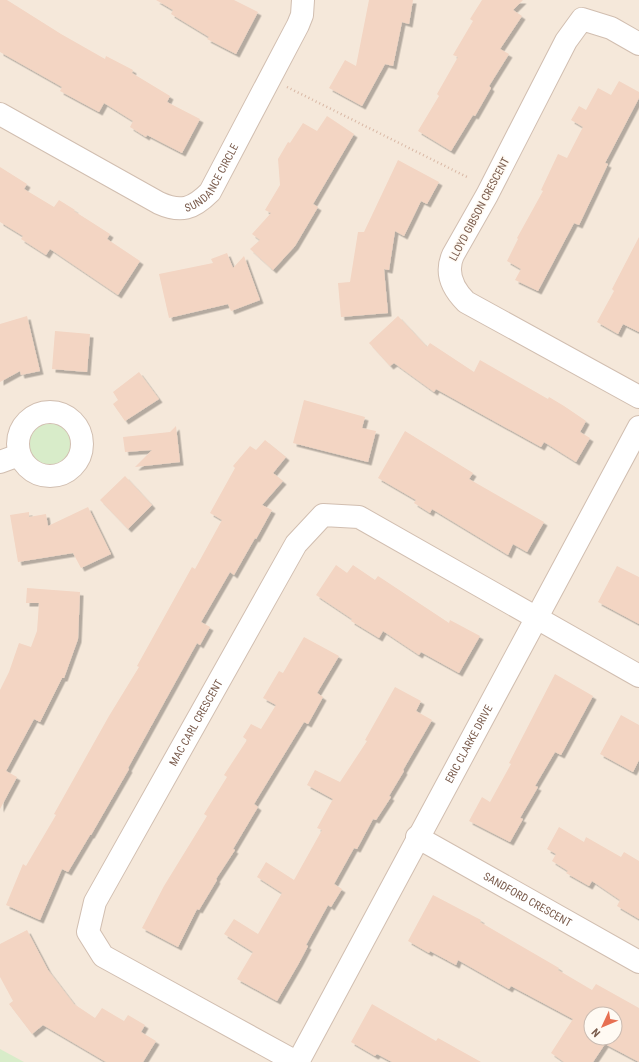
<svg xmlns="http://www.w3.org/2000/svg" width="639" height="1062" font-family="'Roboto Condensed',sans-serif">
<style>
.residential{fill:#f5e8da;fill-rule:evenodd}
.green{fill:#d8ecc9}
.building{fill:#f3d5c3;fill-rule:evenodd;filter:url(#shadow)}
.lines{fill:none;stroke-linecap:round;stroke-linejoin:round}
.minor-casing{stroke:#d1beb0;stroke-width:24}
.path{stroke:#d9b8a5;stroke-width:2.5;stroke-dasharray:1 3;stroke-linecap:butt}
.minor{stroke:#fff;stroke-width:22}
.labels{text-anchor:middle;stroke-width:3;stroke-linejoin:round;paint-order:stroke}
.street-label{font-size:11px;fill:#7a5c4d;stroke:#fffaf3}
</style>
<defs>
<filter id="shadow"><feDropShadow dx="3.5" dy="3.5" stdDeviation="0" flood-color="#0004"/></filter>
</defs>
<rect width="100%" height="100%" fill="#fdf6ec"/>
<!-- residential -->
<path class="residential" d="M0,0H639V1062H0ZM591,1014H615V1038H591Z"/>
<!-- green -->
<path class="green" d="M28 444a23 23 0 1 1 46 0a23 23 0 1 1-46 0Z
M0,1049L24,1062H0Z"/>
<!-- building -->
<path class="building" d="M0,0H7L61,34L105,59L106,56L133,70L132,73L170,96L167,102L200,119L182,153L147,135L146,137L130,127L133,121L104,103L99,112L60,91L62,87L0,52Z
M156,0H234L258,12L236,54L207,39L209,37L171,14L173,10Z
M369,0H413L409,24L402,22L393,66L385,64L362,106L329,88L345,60L356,66Z
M482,0H523L513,10L522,16L500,49L509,54L489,86L491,88L475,116L473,115L451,151L418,131L439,96L437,94L458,57L453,55L473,21L470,19Z
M619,81L639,92V98L605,163L608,164L579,225L574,223L538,291L515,280L521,269L507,261L518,239L517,238L543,191L541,190L558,154L567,158L583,127L571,120L579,106L586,110L598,88L611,95Z
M327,116L354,134L313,204L318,207L295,246L273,270L250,249L260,240L252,234L271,213L265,210L280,185L278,159L288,142L290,143L303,123L317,131Z
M398,160L439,182L427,204L421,201L404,236L395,231L389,270L384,269L388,313L341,317L338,283L350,282L358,232H364Z
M0,167L27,184L24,189L54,207L59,200L75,210L74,211L110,234L107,239L140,261L118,295L50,249L46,255L21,239L23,236L0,222Z
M639,237V332L623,324L618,334L597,322L614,291L612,289Z
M227,253L233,268L244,256L260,300L231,311L228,304L169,318L159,274L213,263L211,259Z
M27,316L40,371L21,375L20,371L0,382V324Z
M398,316L427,347L430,343L474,372L480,360L548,399L549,397L564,406L586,421L580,432L590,438L576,462L544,442L541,447L436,389L434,392L394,363L390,366L369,343Z
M55,331L90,334L87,372L52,369Z
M139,372L159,399L125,421L113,404L118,400L113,392Z
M304,400L365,417L362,428L376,431L368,462L293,443Z
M176,426L180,462L135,467L152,450L125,452L123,437L170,432Z
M405,431L473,473L469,479L544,522L527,552L513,544L508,555L432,509L430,513L414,503L416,500L378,478Z
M265,440L286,457L273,473L283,481L262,505L272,510L256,539L255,538L234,575L230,572L201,622L210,627L200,645L197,643L128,768L129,769L91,835H90L68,872L62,869L40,920L6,905L23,864L26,866L56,815L54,814L109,716L139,667L137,666L192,567L195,569L222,520L210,513L235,468L233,466L250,446L256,450Z
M125,476L152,505L128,529L100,500Z
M88,507L111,554L81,568L73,553L18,562L10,515L29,512V517L46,514L48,526Z
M336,565L347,573L353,565L375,580L378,576L449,623L450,620L480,636L459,673L421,652L419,655L383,631L379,638L351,621L352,619L316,595Z
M617,566L639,577V624L598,602Z
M27,588L80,592L78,639L64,678H62L40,722L34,719L6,771L17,777L0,809V690L9,672L19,643L31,647L37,631L39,603H26Z
M304,637L339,656L317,693L323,697L308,724L304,722L254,804L258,807L233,849L235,850L216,879L217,880L199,910L197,909L178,947L142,928L164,886L207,816L204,814L227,777L224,775L247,740L243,737L251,724L261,729L276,705L263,698L279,671L283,673Z
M555,674L593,696L561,755L555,752L535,786L538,787L520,818L523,819L510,842L469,821L482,797L490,802L511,764L509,763Z
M395,687L421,701L416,711L432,720L403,770L404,771L389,796L391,797L376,820L373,819L357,849L354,848L334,884L342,889L331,907L328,905L306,945L308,946L299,963L277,1001L237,979L253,952L224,934L234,919L258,934L282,893L257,877L266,862L294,880L322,830L317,828L333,799L307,785L315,770L340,782L367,741L365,740Z
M621,715L639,725V760L633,772L600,754Z
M559,827L584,842L586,837L621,857L624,852L639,861V919L617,906L620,900L592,881L589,886L566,873L568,871L552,861L556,854L547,849Z
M433,895L481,920L480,922L559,968L558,970L592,990L596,984L639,1008V1062L605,1044L593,1062H564L551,1053L573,1019L511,986L509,989L458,960L456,965L430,951L429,953L408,941ZM591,1014H615V1038H591Z
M27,930L48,970L74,1004L95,1018L102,1008L124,1021L128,1015L145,1025L141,1032L156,1041L143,1062H106L43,1025L32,1034L9,1004L13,1001L0,977V944Z
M372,1004L436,1041L438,1038L481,1062H392L377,1054L375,1056L351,1042Z"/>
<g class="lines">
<!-- minor casing -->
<g class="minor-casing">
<g id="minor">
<path d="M639,44L611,28L582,19L566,41L487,195L453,255C445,273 453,289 466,302L639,397"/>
<path id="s1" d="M0,114L159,203C181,213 193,209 210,192L298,25L302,15L303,0"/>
<circle cx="50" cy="444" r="32"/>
<path d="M0,462L19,455"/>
<path id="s2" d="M417,837L639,962"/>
<path id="s3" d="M296,1062L103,956L88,932L95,902L296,544L323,515L359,517L639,676"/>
<path id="s4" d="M298,1062C411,849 526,639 639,427"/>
</g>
</g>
<!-- path -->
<path class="path" d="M287,87L469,178"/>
<!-- minor -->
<use href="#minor" class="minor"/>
</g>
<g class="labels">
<!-- street labels -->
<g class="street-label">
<text dy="4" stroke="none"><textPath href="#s1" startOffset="251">SUNDANCE CIRCLE</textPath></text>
<text transform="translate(479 209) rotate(-62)" y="4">LLOYD GIBSON CRESCENT</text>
<text dy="4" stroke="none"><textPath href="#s3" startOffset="485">MAC CARL CRESCENT</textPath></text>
<text dy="4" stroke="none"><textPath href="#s4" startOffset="361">ERIC CLARKE DRIVE</textPath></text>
<text dy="4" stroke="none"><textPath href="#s2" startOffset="127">SANDFORD CRESCENT</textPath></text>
</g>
</g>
<!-- north arrow -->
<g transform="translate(603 1026) rotate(226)"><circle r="19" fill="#fffaf3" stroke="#cabbb1"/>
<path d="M0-3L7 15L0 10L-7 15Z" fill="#e76f51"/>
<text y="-6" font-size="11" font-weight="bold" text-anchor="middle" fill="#7a5c4d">N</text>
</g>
</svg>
